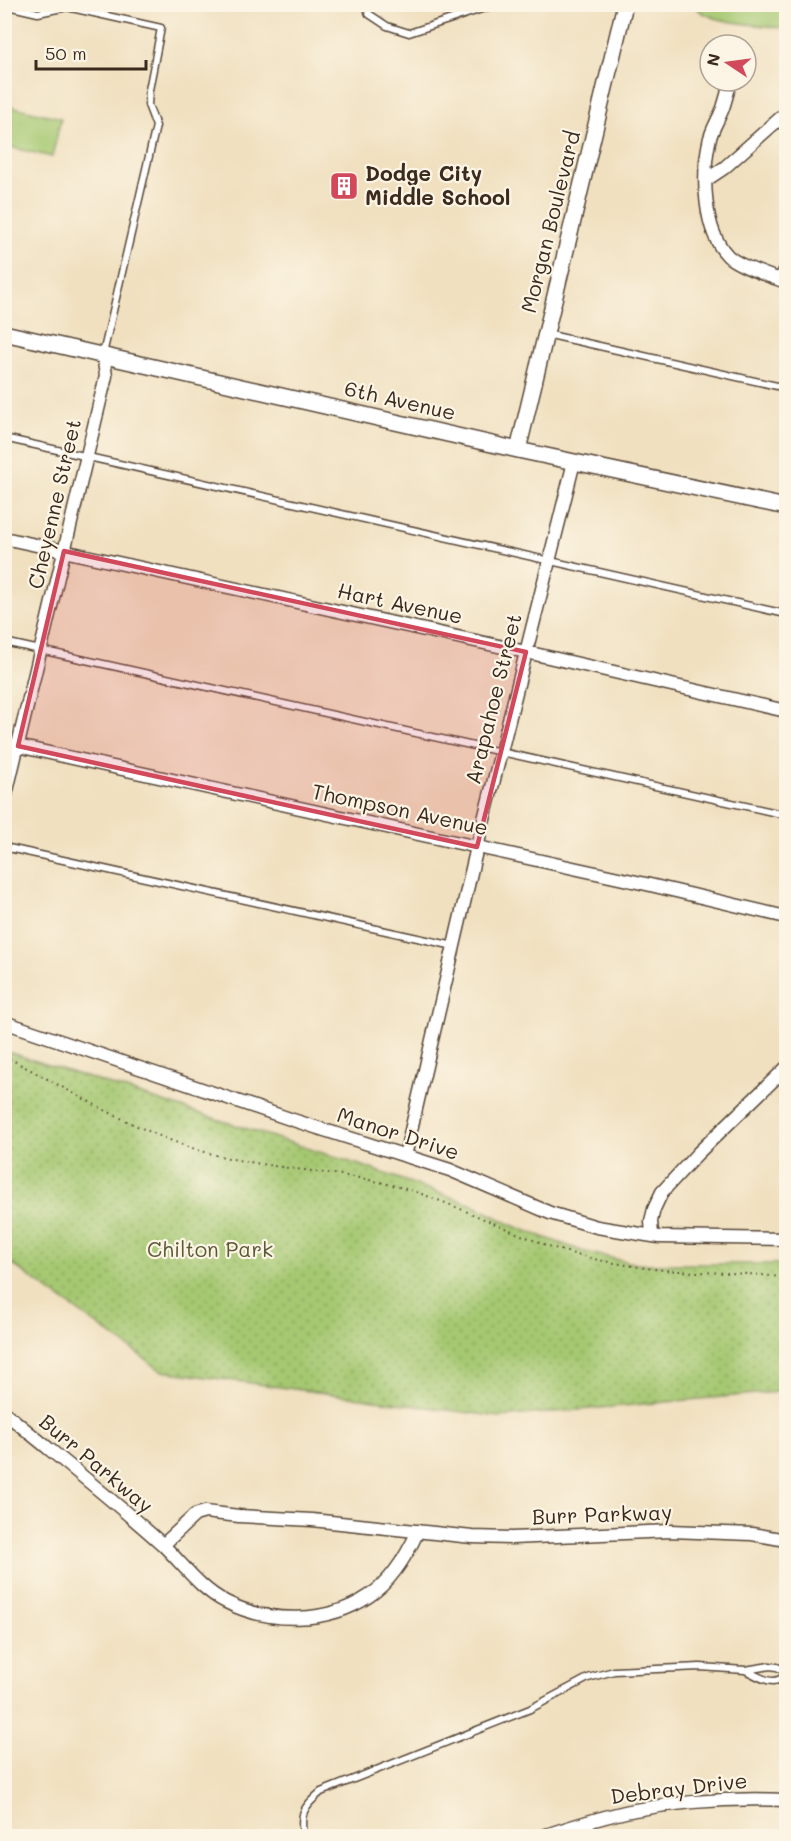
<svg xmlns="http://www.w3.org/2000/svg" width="791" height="1841" font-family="Mali,sans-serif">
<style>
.grass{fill:url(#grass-dots);stroke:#707948;stroke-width:1.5}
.garden{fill:#a5c871;stroke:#707948;stroke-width:1.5}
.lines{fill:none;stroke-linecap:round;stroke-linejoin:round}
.service-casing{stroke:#564536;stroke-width:9}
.minor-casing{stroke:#564536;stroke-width:15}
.tertiary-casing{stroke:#564536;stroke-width:18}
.path{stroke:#564536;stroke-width:2;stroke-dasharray:1.5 4.5;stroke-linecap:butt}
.service{stroke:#fff;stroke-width:6}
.minor{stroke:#fff;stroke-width:12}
.tertiary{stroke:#fff;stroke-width:15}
.marked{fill:#d1495b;fill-opacity:0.2;stroke:#d1495b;stroke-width:4.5;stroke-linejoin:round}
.labels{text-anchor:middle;stroke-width:4.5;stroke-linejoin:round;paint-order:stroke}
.poi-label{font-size:21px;font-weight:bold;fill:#3b2a1e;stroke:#fcf5e5;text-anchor:start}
.street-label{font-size:21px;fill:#3b2a1e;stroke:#fcf5e5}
.park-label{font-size:21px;fill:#5b5937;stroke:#fcf5e5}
</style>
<defs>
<pattern id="grass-dots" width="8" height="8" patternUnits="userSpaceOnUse" patternTransform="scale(1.5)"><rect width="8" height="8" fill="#a5c871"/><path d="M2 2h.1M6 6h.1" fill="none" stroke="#88a35c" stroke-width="1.8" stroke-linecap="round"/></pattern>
</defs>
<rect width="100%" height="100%" fill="#fcf5e5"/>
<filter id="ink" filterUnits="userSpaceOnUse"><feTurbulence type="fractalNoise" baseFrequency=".0167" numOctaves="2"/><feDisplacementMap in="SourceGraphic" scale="12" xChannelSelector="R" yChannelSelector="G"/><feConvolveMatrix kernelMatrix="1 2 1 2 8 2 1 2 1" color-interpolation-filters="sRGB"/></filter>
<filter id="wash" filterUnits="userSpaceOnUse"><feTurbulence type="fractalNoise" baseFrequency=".008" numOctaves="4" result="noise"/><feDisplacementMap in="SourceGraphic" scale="24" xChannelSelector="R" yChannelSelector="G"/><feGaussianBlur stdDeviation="1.35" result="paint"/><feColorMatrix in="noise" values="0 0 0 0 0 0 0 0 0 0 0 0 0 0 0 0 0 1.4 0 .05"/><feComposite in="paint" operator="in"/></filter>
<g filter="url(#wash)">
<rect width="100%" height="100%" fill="#f0e0c0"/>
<!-- grass -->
<path class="grass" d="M5,1051L366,1167L473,1205L516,1227L582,1251L637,1264H786V1394L777,1392L500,1417L162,1371L5,1259Z"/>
<!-- garden -->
<path class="garden" d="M694,5H786V26L779,28C756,24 707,24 694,5Z
M5,105L61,118L52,157L5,146Z"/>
</g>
<g filter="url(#ink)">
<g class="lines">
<!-- service casing -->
<g class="service-casing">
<path id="service" d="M365,4L369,14L387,26L409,33L491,6
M477,4L491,6L498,4
M12,7L38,13L67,7L161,28L149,90L148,105L156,126L103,354
M777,278L786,264
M546,334L786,388
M4,438L786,614
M4,642L786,815
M4,847L454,946
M303,1836C300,1813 303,1807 321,1792L530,1709L588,1678L614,1671L700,1667L745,1670L770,1666L777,1667L783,1670L784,1676C773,1688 757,1675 745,1670"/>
</g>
<!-- minor casing -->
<g class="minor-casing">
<path id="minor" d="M731,81C728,90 726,99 723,108C719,119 711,130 709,142C702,175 703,231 728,256C738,266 772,277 786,282
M706,180L724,168L786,113
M4,538L526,652L786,711
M4,743L646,884L786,917
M4,803L106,376L103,354
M4,1022L293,1120L450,1170L550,1213L597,1227L659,1237L786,1239
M405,1156L477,847L574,462
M652,1235L651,1221L654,1209L662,1192L698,1153L786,1068
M4,1412C57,1456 111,1498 162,1544C182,1563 200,1589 226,1602C269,1624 328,1624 369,1596C392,1581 407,1555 418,1531
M163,1545L195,1515L205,1512L239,1516L312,1520L472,1537L512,1538L670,1531L752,1534L786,1540
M543,1836C573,1826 604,1816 635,1810C684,1801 737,1798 786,1800"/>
</g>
<!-- tertiary casing -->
<g class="tertiary-casing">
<path id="tertiary" d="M4,333L518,450L786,507
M518,450L625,4"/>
</g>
<!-- path -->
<path class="path" d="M4,1056C71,1090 133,1131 205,1152C270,1171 340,1169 406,1189C455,1204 501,1228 549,1246C576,1256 605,1262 633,1266C684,1275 736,1270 786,1278"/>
<!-- service -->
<use href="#service" class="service"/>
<!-- minor -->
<use href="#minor" class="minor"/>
<!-- tertiary -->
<use href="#tertiary" class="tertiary"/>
</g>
</g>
<!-- marked area -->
<path class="marked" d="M64,551L526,652L477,847L18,746Z"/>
<!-- icons -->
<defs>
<g id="building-square" transform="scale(1.5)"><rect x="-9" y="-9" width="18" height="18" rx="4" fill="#d1495b" stroke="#fcf5e5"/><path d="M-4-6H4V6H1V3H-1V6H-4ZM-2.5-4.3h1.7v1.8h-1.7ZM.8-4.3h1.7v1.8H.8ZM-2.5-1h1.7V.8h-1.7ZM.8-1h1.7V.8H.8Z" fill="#fff"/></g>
</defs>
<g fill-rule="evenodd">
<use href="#building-square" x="344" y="186"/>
</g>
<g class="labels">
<!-- poi labels -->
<g class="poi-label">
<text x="365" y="181">Dodge City<tspan x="365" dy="24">Middle School</tspan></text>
</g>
<!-- street labels -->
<g class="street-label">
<text transform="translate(551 222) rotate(-76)" y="7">Morgan Boulevard</text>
<text transform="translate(400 401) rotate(13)" y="7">6th Avenue</text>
<text transform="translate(55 504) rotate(-77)" y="7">Cheyenne Street</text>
<text transform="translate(400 604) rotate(12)" y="7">Hart Avenue</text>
<text transform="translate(494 699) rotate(-76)" y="7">Arapahoe Street</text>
<text transform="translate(400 810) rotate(12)" y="7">Thompson Avenue</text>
<text transform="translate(398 1134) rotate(18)" y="7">Manor Drive</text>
<text transform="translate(96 1464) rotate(40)" y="7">Burr Parkway</text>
<text transform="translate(602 1515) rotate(-2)" y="7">Burr Parkway</text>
<text transform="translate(679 1789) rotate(-7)" y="7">Debray Drive</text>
</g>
<!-- park labels -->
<g class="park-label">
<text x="210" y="1257">Chilton Park</text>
</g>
</g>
<!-- margin -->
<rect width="791" height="1841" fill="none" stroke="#fcf5e5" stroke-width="24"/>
<!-- north arrow -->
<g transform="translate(728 63) rotate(283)"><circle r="28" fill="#fcf5e5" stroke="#afa495" stroke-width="1.5"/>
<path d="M0-4.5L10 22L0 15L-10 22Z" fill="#d1495b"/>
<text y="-9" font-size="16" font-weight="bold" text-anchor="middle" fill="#3b2a1e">N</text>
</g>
<!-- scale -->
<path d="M36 60v9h110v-9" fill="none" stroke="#3b2a1e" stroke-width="3"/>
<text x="45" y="60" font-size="18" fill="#3b2a1e" stroke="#fcf5e5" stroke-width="4.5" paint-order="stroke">50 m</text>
</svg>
